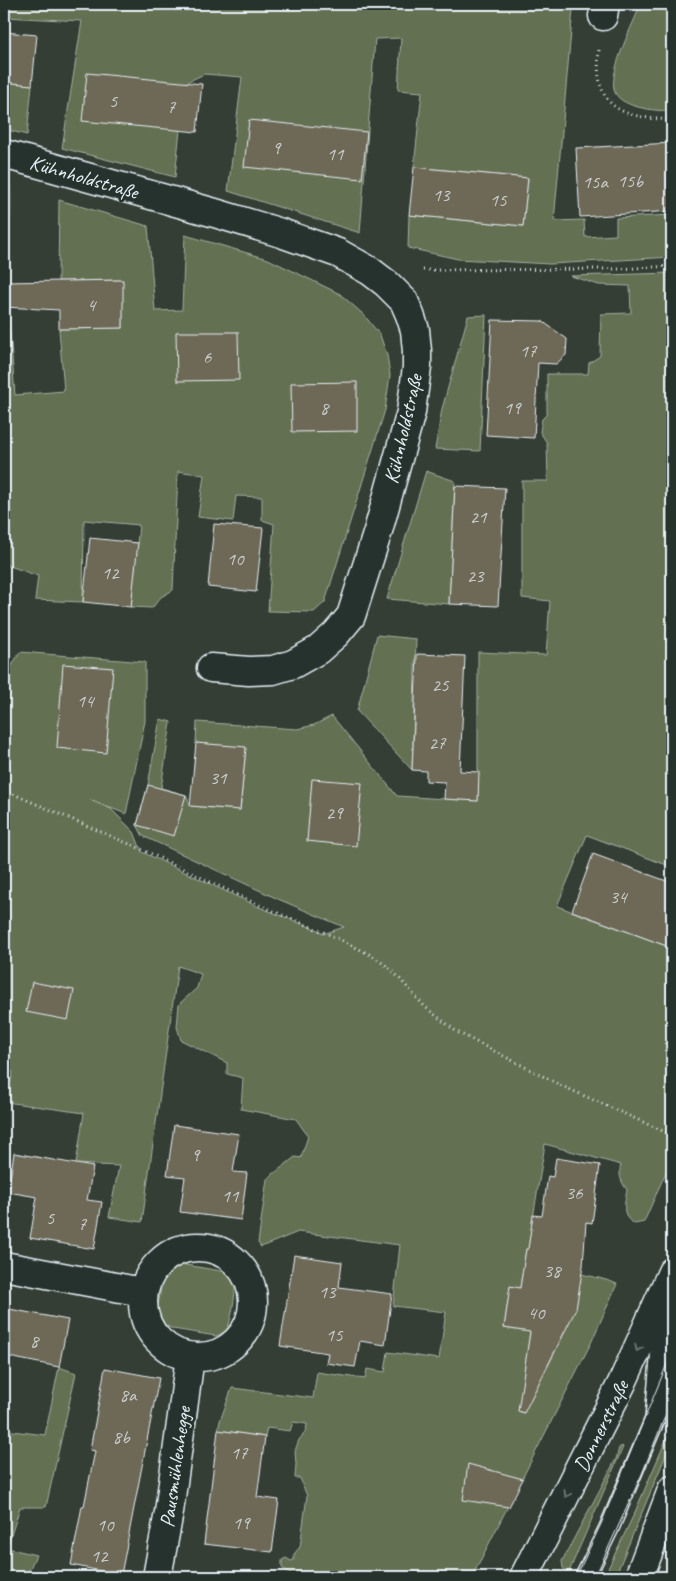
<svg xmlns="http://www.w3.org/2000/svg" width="676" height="1581" font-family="Caveat,sans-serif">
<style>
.green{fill:#647051;stroke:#a6b0a4}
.building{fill:#6e6956;stroke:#e8f1f8}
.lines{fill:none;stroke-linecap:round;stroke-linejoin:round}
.lane-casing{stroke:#e8f1f8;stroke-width:22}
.street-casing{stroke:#e8f1f8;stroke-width:31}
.secondary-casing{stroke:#e8f1f8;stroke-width:31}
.path{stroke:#e8f1f8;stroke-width:3;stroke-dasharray:1 4;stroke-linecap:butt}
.lane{stroke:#26332d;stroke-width:19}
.street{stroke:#26332d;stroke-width:28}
.secondary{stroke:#26332d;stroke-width:28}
.tram{stroke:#e8f1f8;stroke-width:1}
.oneway{stroke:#6a7674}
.labels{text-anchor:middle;stroke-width:5;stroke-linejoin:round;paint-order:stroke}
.number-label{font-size:19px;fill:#cacfd0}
.street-label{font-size:21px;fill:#e8f1f8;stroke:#26332d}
</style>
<rect width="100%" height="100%" fill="#343e35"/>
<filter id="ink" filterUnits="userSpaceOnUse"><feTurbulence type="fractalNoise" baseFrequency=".02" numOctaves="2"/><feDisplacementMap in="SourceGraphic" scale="10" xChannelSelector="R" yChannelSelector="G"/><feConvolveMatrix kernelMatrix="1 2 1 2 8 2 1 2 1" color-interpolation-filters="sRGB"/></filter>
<g filter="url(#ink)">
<!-- green -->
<path class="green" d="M4,4H513L573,9L554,221L584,220L585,237L616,235V218L672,215V257L550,264L458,259L408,248L409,215L523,226L528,178L414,167L422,92L398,90L401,38L375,39L360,233L228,191L242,77L204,74L185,83L175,177L62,148L82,21L4,17Z
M641,4H672V111C657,111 617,108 614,89C610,69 633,24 641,4Z
M4,82L32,85L27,135L4,129Z
M4,184L10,186V216H4Z
M59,200L148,226L155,311L182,310L185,235L268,259L340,294L364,315L380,335L387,355L390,375L385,410L325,602L314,612L268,611L274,524L262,520V497L236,496L233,521L198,517L204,475L178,471L173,590L161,597L152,608L131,607L139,525L84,520L83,602L35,600L38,576L7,565L4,576V308L8,307L15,395L64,391L59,329L123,328L122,280L58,281Z
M672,273V867L587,835L557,906L672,948V1158L644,1222L635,1224C620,1217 625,1202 627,1190C621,1182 618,1174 621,1165L545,1144L528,1249H526L520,1288L510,1287L504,1328L530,1332L525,1367L546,1370L563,1336L569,1295L581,1274C594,1277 606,1279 617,1284L591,1343L472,1577H297L282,1568V1560L286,1558L291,1561L294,1560V1554L300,1547L307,1496L300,1478H295L296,1464L295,1451L299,1440L306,1431L307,1424L293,1422L290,1431L267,1428L265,1437L218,1430L220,1421L232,1388L313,1398L317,1372L365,1379L367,1369L385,1372L388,1352L439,1359L446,1312L393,1306L400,1245L298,1232L261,1247L258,1243L267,1179L295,1157L301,1158L308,1136L296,1119L241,1109L243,1078L227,1074V1063L181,1040L177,1027L179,1004L197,988L201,974L178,966L142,1222L109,1217L119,1166L76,1164L84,1113L6,1102L13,1072L4,1070V673L7,674L20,652L145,662V721L126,814L90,800L111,809L134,832L142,852L259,907L318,930L323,934L344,927L278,899L143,836L137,825L148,785L160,719L171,722L161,788L186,795L191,806L240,810L246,748L196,743L197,722L297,729L314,725L332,716L397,796L478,801V652L546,655L550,601L522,598V481H548L547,443L540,432L542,419L547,414V374H588L589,363L600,356L601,314L631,313L630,286L599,285L571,276Z
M486,315L480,451L435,449L442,409L468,316Z
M426,471L455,481L449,604L387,599Z
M377,635L416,639L412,770L357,711Z
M180,1264L221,1271C227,1273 233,1277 235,1284C236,1291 231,1326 226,1330C223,1333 219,1335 216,1336L173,1329L163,1324L158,1316L157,1312L163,1276L167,1270Z
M59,1367L76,1373L46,1507H20L7,1548L36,1555L26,1577H4V1430L45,1435Z
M669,1433L672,1435L671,1443L615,1577H604L635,1512Z
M622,1446L623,1447L568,1574L563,1568L562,1561L616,1459L619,1448Z"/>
<!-- building -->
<path class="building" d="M4,32L37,35L32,85L4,82Z
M87,73L202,84L197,132L82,121Z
M249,120L367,132L362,179L244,167Z
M672,143V211L580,217L576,148Z
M414,167L528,178L523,226L409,215Z
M123,280V328L59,329V310L4,307V282Z
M492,320L542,321L567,339L566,355L556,364L538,363L534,438L486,435Z
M176,332H238L239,380L177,381Z
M357,382V431L292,432L291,383Z
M455,486L505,488L498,606L449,604Z
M214,524L263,528L256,592L208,587Z
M90,538L138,543L131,607L83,602Z
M417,654L465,656L460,771L479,772L478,801L444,799L445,782L426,781V771L412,770Z
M63,664L113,668L106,753L57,748Z
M196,743L246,747L240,810L190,806Z
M312,779L362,783L356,846L307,841Z
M148,785L186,795L174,836L137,825Z
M593,854L672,883V948L572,911Z
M32,982L74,990L68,1020L26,1012Z
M174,1125L239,1134L233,1172L247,1173L241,1220L180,1212L185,1177L167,1175Z
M14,1153L93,1167L87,1200L102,1202L94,1249L30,1238L37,1197L8,1192Z
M556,1158L600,1165L595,1202L592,1223L586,1222L583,1266L576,1309L524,1413L518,1411L530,1332L504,1328L510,1286L520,1288L526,1249H528L533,1215L542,1216L548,1176L553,1177Z
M294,1255L342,1262L339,1287L392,1294L385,1345L360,1341L355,1367L326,1363L328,1353L280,1346Z
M4,1308L68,1320L59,1367L4,1356Z
M105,1368L159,1378L121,1575L71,1565L82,1506H84L95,1451L90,1450Z
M218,1430L265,1437L257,1497L279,1500L272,1552L204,1544Z
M468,1464L523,1479L509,1507L463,1500Z"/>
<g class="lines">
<!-- lane casing -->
<g class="lane-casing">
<path id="lane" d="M585,1577L609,1528L655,1419L665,1301"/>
</g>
<!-- street casing -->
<g class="street-casing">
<path id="street" d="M603,16L605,4
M4,154L215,213L281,233L338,253L370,271L387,284L404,301L410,315L415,330L417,351V367L411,412L378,531L351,616L336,634L318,650L293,664L273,670L249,671L211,668
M143 1302a55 55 0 1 1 110 0a55 55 0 1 1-110 0Z
M4,1266L142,1292
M157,1577L169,1512L190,1357"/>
</g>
<!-- secondary casing -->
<g class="secondary-casing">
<path id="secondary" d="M524,1577L622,1383L672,1272
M639,1577L672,1490"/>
</g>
<!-- path -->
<path class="path" d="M599,50C593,109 621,117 672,120
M423,270L617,269L672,266
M4,790L143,850L259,905L335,937L371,955L391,969L425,1007L457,1032L560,1085L672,1135"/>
<!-- lane -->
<use href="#lane" class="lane"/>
<!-- street -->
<use href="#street" class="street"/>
<!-- secondary -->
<use href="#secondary" class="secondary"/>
<!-- tram -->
<path class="tram" d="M576,1577L601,1524L672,1352
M595,1577L642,1474L672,1399"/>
</g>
<!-- one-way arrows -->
<defs><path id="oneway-chevron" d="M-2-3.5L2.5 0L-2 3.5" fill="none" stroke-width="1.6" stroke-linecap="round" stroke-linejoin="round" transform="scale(1.25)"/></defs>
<g class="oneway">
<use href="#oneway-chevron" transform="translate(638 1348) rotate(115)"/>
<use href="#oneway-chevron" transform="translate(567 1494) rotate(117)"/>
</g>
</g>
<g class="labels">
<!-- number labels -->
<g class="number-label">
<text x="113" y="107">5</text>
<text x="171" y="113">7</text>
<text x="276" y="154">9</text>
<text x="335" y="160">11</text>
<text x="630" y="187">15b</text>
<text x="595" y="188">15a</text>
<text x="441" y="201">13</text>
<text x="498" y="206">15</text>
<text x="91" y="311">4</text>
<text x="528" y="357">17</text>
<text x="207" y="363">6</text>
<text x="324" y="414">8</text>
<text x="512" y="414">19</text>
<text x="478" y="523">21</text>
<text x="235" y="565">10</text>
<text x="110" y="579">12</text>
<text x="475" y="582">23</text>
<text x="440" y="691">25</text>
<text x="85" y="707">14</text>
<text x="437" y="749">27</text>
<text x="218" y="784">31</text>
<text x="334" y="819">29</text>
<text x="618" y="903">34</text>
<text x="195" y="1161">9</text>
<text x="574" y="1199">36</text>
<text x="230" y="1202">11</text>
<text x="50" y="1224">5</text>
<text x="82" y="1230">7</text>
<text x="552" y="1277">38</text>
<text x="327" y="1298">13</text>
<text x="536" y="1319">40</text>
<text x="334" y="1341">15</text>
<text x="34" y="1347">8</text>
<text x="128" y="1401">8a</text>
<text x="121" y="1443">8b</text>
<text x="239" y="1459">17</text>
<text x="241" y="1529">19</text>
<text x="105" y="1531">10</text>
<text x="99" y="1562">12</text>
</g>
<!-- street labels -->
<g class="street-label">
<text transform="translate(84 177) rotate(16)" y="7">Kühnholdstraße</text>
<text transform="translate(403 429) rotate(-77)" y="7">Kühnholdstraße</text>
<text transform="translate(601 1426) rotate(-64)" y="7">Donnerstraße</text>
<text transform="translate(175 1467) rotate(-82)" y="7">Pausmühlenhegge</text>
</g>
</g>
<!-- margin -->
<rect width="676" height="1581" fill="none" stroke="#26332d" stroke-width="20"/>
<rect x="10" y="10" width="656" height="1561" fill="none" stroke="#e8f1f8" stroke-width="2" filter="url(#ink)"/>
</svg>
